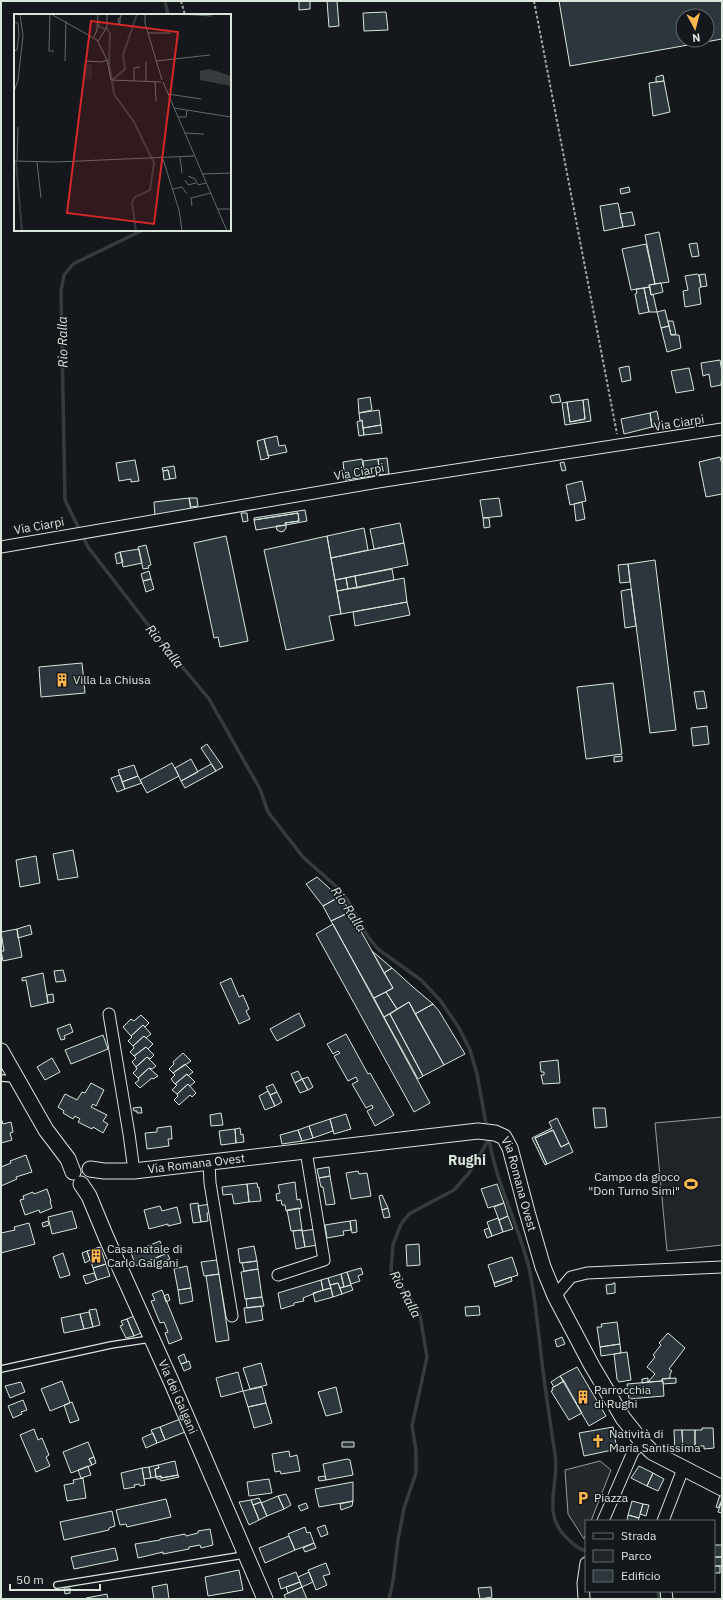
<svg xmlns="http://www.w3.org/2000/svg" width="723" height="1600" font-family="'IBM Plex Sans',sans-serif">
<style>
.green{fill:#202428;stroke:#939e99}
.parking{fill:#24282b;stroke:#939e99}
.lines{fill:none;stroke-linecap:round;stroke-linejoin:round}
.stream{stroke:#363b3e;stroke-width:3.5}
.building{fill:#2c363c;stroke:#d8e6dc;fill-rule:evenodd}
.lane-casing{stroke:#d8e6dc;stroke-width:8}
.street-casing{stroke:#d8e6dc;stroke-width:13}
.secondary-casing{stroke:#d8e6dc;stroke-width:17}
.path{stroke:#9da8a2;stroke-width:2;stroke-dasharray:3 2;stroke-linecap:butt}
.lane{stroke:#14181c;stroke-width:5.5}
.street{stroke:#14181c;stroke-width:11}
.secondary{stroke:#14181c;stroke-width:15}
.labels{text-anchor:middle;stroke-width:3;stroke-linejoin:round;paint-order:stroke}
.street-label{font-size:12px;fill:#d8e6dc;stroke:#14181c}
.poi-label{font-size:12px;fill:#d8e6dc;stroke:#14181c;text-anchor:start}
.water-label{font-size:13px;font-style:italic;fill:#d8e6dc;stroke:#14181c}
.quarter-label{font-size:14px;font-weight:bold;fill:#d8e6dc;stroke:#14181c}
.inset-river{fill:none;stroke:#363b3e;stroke-width:2}
.inset-road{fill:none;stroke:#626a69;stroke-width:1}
.view{fill:#d62828;fill-opacity:0.15;stroke:#d62828;stroke-width:2}
.inset-edge{fill:none;stroke:#d8e6dc;stroke-width:2}
</style>
<rect width="100%" height="100%" fill="#14181c"/>
<!-- green -->
<path class="green" d="M722,1117V1245L667,1251L655,1123Z"/>
<!-- parking -->
<path class="parking" d="M600,1461L611,1470L591,1521H586V1533L584,1539L568,1514L565,1470Z"/>
<g class="lines">
<!-- stream -->
<path class="stream" d="M165,1L168,15
M143,230L73,264L64,275L61,291L65,500L88,547L156,635L209,699L260,789L268,812L303,857L340,890L347,899L368,937L378,949L421,980L440,1000L459,1028L470,1050L477,1074L487,1129
M489,1139C496,1182 517,1222 528,1264C534,1287 536,1313 539,1336C543,1375 549,1415 555,1454C560,1483 541,1513 566,1537C572,1543 578,1549 586,1551
M658,1591L659,1599
M389,1599L393,1581L398,1540L404,1508L416,1473V1450L412,1426L427,1357L420,1315L410,1297L396,1281L391,1271L393,1245L401,1224L409,1214L454,1190L469,1173L489,1139L488,1137"/>
</g>
<!-- building -->
<path class="building" d="M299,1H310V9L299,10Z
M327,1H337L339,26L329,27Z
M559,1H722V39L570,66ZM683,16H707V40H683Z
M386,12L388,30L364,31L363,13Z
M663,75L664,81L656,82V77Z
M664,81L670,112L653,116L649,83Z
M629,187L630,192L621,194L620,189Z
M618,203L623,227L604,231L600,206Z
M632,212L635,225L623,227L620,214Z
M659,232L669,282L655,284L645,235Z
M697,243L699,256L692,257L689,244Z
M646,244L655,284L649,285L650,287L631,290L622,249Z
M697,274L699,275L701,287L699,288L701,304L685,307L683,291L688,290L685,276Z
M705,274L707,286L701,287L699,275Z
M661,283L663,292L651,295L649,285Z
M650,287L651,295L653,294L657,312H649L644,288Z
M644,288L649,312L639,314L635,294L637,293L636,289Z
M665,310L669,326L661,328L657,312Z
M668,321H673L676,334L671,335Z
M669,326L671,335H679L681,348L667,352L661,328Z
M720,360L722,372L721,385L711,387L709,374L703,376L701,363Z
M629,366L631,380L622,382L619,368Z
M689,368L694,390L676,393L671,371Z
M559,394L561,402L552,403L550,396Z
M370,397L372,410L359,413L358,399Z
M588,399L591,421L565,425L562,403L567,402L570,422L585,419L583,400Z
M583,400L585,419L570,422L567,402Z
M379,410L381,425L363,428L362,420L360,421L359,413Z
M657,411L660,426L652,427L650,413Z
M650,413L652,427L624,434L621,419Z
M362,420L364,435L359,436L357,422Z
M381,425L382,433L364,435L363,428Z
M277,436L279,446L285,445L287,452L268,456L264,439Z
M264,439L269,458L261,460L257,441Z
M720,457L722,464V494L706,497L699,462Z
M387,458L389,474L380,475L378,459Z
M362,459L365,477L345,480L343,462Z
M378,459L380,475L365,477L363,461Z
M135,460L139,481L131,482V479L119,481L116,463Z
M564,462L566,470L562,471L560,463Z
M174,466L176,478L170,479L168,470L163,471L162,468Z
M168,470L170,479L164,480L163,471Z
M582,481L586,501L570,505L566,485Z
M189,498L191,511L155,516L154,502Z
M189,498H197L198,506L191,507Z
M499,498L502,516L483,518L480,500Z
M582,502L585,519L576,521L574,504Z
M305,510L307,521L286,525L285,523L299,521L298,513L254,520V518Z
M241,513H247L248,521L243,522Z
M298,513L299,521L285,523L286,525L256,530L254,520Z
M483,518H489L490,527L484,528Z
M400,523L404,543L374,549L370,529Z
M286,525V528L284,531L281,532L277,530L276,526Z
M364,528L368,550L331,558L327,536Z
M226,536L248,641L220,647L218,637L214,638L194,543Z
M327,536L341,614L329,616L334,640L286,650L264,550Z
M404,543L408,565L335,580L331,558Z
M146,545L151,565L148,566L149,568L143,569L138,547Z
M139,549L142,563L123,567L120,552Z
M120,552L123,562L117,564L115,554Z
M655,560L676,730L650,733L628,564Z
M628,564L630,582L620,583L618,565Z
M392,569L394,580L357,588L355,576Z
M149,571L151,579L143,581L141,574Z
M355,576L357,588L348,589L346,578Z
M346,578L348,589L337,591L335,580Z
M404,578L407,602L341,614L337,591Z
M151,579L154,589L146,592L143,581Z
M631,589L636,626L625,628L621,591Z
M407,602L410,615L355,626L353,612Z
M82,663L85,693L41,697L39,667Z
M613,683L622,754L586,759L577,687Z
M704,691L707,708L697,709L694,692Z
M707,726L709,744L693,746L691,728Z
M207,744L223,767L216,771L201,748Z
M622,756V761L614,762V757Z
M191,759L198,772L181,781L175,768Z
M172,763L179,776L147,793L140,780Z
M211,764L216,771L185,788L181,781Z
M134,765L138,776L122,782L118,770Z
M120,775L125,789L117,792L111,778Z
M138,776L142,783L125,789L122,782Z
M73,850L78,877L58,880L53,854Z
M36,856L40,883L20,887L16,860Z
M317,877L339,897L323,906L306,884Z
M341,896L350,912L331,921L323,906Z
M350,912L393,988L374,998L331,921Z
M333,924L430,1103L414,1112L316,934Z
M30,925L32,934L18,938L17,929Z
M17,929L22,957L3,961L1,951H4L1,932Z
M372,951L392,968L384,973Z
M392,968L413,987L433,1004L415,1014L409,1002L397,1009L386,992L393,988L384,973Z
M63,970L66,981L56,982L54,971Z
M43,973L48,1003L31,1007L26,980L22,981V978Z
M231,978L239,997L243,995L249,1009L246,1011L250,1019L239,1024L220,983Z
M386,992L397,1009L384,1017L374,998Z
M53,994L54,1002L48,1003L47,995Z
M409,1002L444,1065L423,1076L390,1014Z
M433,1004L439,1011L465,1054L444,1065L415,1014Z
M299,1013L305,1026L277,1041L270,1029Z
M390,1014L423,1076L418,1079L384,1017Z
M141,1015L149,1023L145,1027L143,1025L131,1036L123,1027L131,1019L134,1021Z
M70,1024L73,1032L64,1036L65,1039L61,1040L57,1029Z
M143,1025L151,1034L146,1038L144,1036L133,1046L128,1041L132,1037L131,1036Z
M346,1034L368,1074L370,1073L394,1115L375,1126L367,1111L373,1108L372,1105L366,1108L352,1084L358,1081L356,1077L348,1081L334,1056L340,1053L338,1051L333,1054L327,1044Z
M103,1035L108,1049L71,1064L65,1050Z
M144,1036L153,1044L148,1049L146,1047L134,1056L130,1052L134,1048L133,1046Z
M146,1047L154,1055L150,1059L147,1057L136,1067L132,1062L136,1058L134,1056Z
M183,1053L191,1061L173,1073L169,1069L174,1064L173,1062Z
M147,1057L156,1066L152,1069L149,1068L138,1078L133,1073L137,1069L136,1067Z
M52,1058L60,1072L45,1080L37,1067Z
M558,1060L560,1083L543,1084L541,1075H544V1072H541L540,1062Z
M185,1064L193,1072L188,1076L187,1074L175,1084L171,1079L175,1075L173,1073Z
M149,1068L158,1076L153,1079L152,1078L140,1088L135,1083L139,1080L138,1078Z
M298,1071L302,1079L295,1083L291,1074Z
M187,1074L195,1082L190,1086L188,1084L177,1094L172,1090L177,1085L175,1084Z
M308,1077L313,1087L308,1090L302,1079Z
M302,1079L308,1090L300,1093L295,1083Z
M91,1083L104,1090L96,1106L93,1104L91,1107L107,1115L103,1121L108,1124L103,1133L93,1127L92,1129L78,1122L80,1119L75,1116L73,1119L63,1113L64,1111L58,1107L65,1094L77,1100L82,1092L85,1093Z
M188,1084L196,1093L192,1097L190,1095L179,1105L174,1100L178,1096L177,1094Z
M273,1084L277,1092L270,1095L266,1087Z
M268,1091L275,1106L265,1110L259,1096Z
M277,1092L282,1102L275,1106L270,1095Z
M141,1107L142,1113H137V1111H134L133,1108Z
M593,1108H605L607,1127L595,1128Z
M221,1113L223,1125L211,1126L210,1115Z
M346,1114L351,1129L334,1134L330,1119Z
M1,1118L3,1124L11,1122L13,1132L10,1133L12,1140L1,1143Z
M557,1118L569,1143L561,1147L553,1130L535,1138L547,1164L545,1165L532,1138L552,1128L549,1122Z
M330,1119L333,1131L313,1138L309,1126Z
M171,1126L172,1139H168L169,1146L147,1149L145,1133L157,1132V1128Z
M309,1126L313,1138L302,1141L298,1130Z
M240,1128L241,1135L243,1134L244,1142L236,1143L235,1129Z
M235,1129L236,1143L221,1145L219,1131Z
M298,1130L302,1141L282,1144L280,1135Z
M553,1130L561,1147L569,1143L573,1152L547,1164L535,1138Z
M26,1155L32,1172L16,1177L17,1179L1,1186V1167L11,1163L10,1161Z
M329,1167L330,1176L319,1178L317,1169Z
M358,1171L359,1174L367,1173L371,1196L351,1199L346,1173Z
M330,1176L335,1204L326,1205L323,1187H321L319,1178Z
M295,1182L297,1200L300,1199L302,1208L286,1211L285,1205H282L281,1200L277,1201L276,1194L280,1193L278,1185Z
M257,1183L258,1188L259,1187L261,1201L249,1202L247,1184Z
M247,1184L249,1202L234,1204L232,1194L223,1195L222,1187Z
M497,1184L504,1203L488,1208L481,1189Z
M47,1189L51,1201H50L52,1208L40,1213L39,1210L25,1215L20,1200L24,1199L23,1196L33,1192L34,1194Z
M382,1195L388,1208L382,1210L379,1196Z
M198,1203L201,1222L193,1223L190,1204Z
M504,1203L508,1216L499,1220L494,1207Z
M210,1204L211,1213H207L208,1221L201,1222L198,1206Z
M160,1206L162,1211L177,1207L181,1223L168,1226V1224L149,1229L144,1210Z
M299,1208L302,1230L291,1231L287,1210Z
M388,1208L390,1217L384,1218L382,1210Z
M72,1211L77,1228L52,1234L48,1217Z
M508,1216L513,1229L503,1232L499,1220Z
M498,1218L503,1232L492,1236L487,1222Z
M356,1220L357,1232L352,1233L350,1221Z
M48,1221L49,1225L43,1227L42,1223Z
M350,1221L351,1230L343,1231L344,1235L327,1238L325,1225Z
M29,1223L35,1244L1,1253V1233L15,1230L14,1227Z
M489,1228L492,1236L487,1238L484,1230Z
M316,1229L318,1245L305,1247L302,1231Z
M302,1230L305,1247L296,1249L293,1231Z
M160,1241L165,1254L136,1266L131,1253Z
M419,1244L420,1265L407,1266L406,1245Z
M254,1246L257,1261L240,1263L238,1249Z
M100,1247L106,1264L93,1268L87,1251Z
M87,1251L90,1260L85,1263L82,1253Z
M63,1253L70,1275L60,1278L53,1257Z
M167,1253L170,1259L156,1264L154,1259Z
M512,1257L518,1275L494,1283L488,1265Z
M217,1260L219,1274L204,1276L201,1262Z
M257,1261L258,1269L244,1271L242,1263Z
M106,1264L110,1276L97,1280L93,1268Z
M187,1266L191,1288L178,1290L174,1269Z
M361,1268L363,1274L358,1276L360,1281L351,1284L347,1272Z
M258,1269L262,1297L245,1299L241,1272Z
M347,1272L351,1285L344,1287L341,1274Z
M94,1273L97,1280L86,1284L83,1276Z
M219,1274L229,1340L216,1342L206,1276Z
M341,1274L344,1287L340,1288L338,1283L330,1285L328,1278Z
M511,1277L512,1281L495,1287L494,1283Z
M328,1278L331,1288L323,1290L321,1280Z
M321,1280L323,1290L303,1298L304,1301L294,1303V1305L281,1309L278,1293Z
M338,1283L342,1294L333,1297L330,1285Z
M613,1283H615V1293L607,1294L606,1285L613,1284Z
M351,1285L353,1290L342,1294L340,1288Z
M191,1288L193,1301L180,1304L178,1290Z
M331,1288L333,1297L315,1302L313,1293Z
M162,1290L182,1339L169,1344L165,1333L168,1332L164,1322L160,1323L151,1301L155,1300L152,1294Z
M168,1294L170,1300L166,1302L164,1296Z
M262,1297L264,1306L247,1308L246,1299Z
M261,1306L263,1320L246,1323L244,1308Z
M479,1306L480,1315L466,1316L465,1307Z
M96,1309L100,1325L93,1327L89,1310Z
M89,1312L93,1327L84,1329L80,1314Z
M80,1314L84,1329L64,1333L61,1318Z
M134,1316L141,1333L134,1336L127,1319Z
M127,1319L134,1336L126,1338L120,1326L123,1325L121,1321Z
M617,1322L620,1344L600,1347L597,1327H602L601,1324Z
M668,1333L685,1348L669,1369L672,1371L670,1374V1378L662,1379V1381L648,1382L655,1374L647,1367L655,1357L653,1355L661,1345L659,1343Z
M562,1337L565,1344L557,1347L555,1340Z
M620,1344L621,1353L601,1356L600,1347Z
M627,1352L631,1380L619,1382L617,1379L614,1354Z
M184,1354L187,1362L181,1364L178,1357Z
M189,1361L191,1368L184,1371L181,1364Z
M261,1363L267,1385L250,1389L243,1368Z
M577,1367L606,1416L589,1426L560,1376Z
M238,1372L243,1391L221,1397L216,1378Z
M560,1376L564,1381L554,1387L551,1382Z
M648,1378V1382L642,1383V1379Z
M676,1378V1383L663,1384L662,1379Z
M62,1381L70,1403L50,1411L41,1389Z
M564,1381L582,1413L569,1420L551,1391L553,1390L552,1388Z
M663,1381L664,1396L629,1399L627,1384Z
M21,1382L25,1392L10,1398L5,1386Z
M262,1387L266,1403L248,1407L243,1391Z
M336,1387L342,1412L326,1416L318,1392Z
M23,1400L27,1410L21,1412L22,1414L13,1418L8,1406Z
M72,1402L79,1420L70,1423L64,1405Z
M266,1403L272,1423L254,1428L248,1407Z
M180,1419L185,1432L165,1440L160,1427Z
M160,1427L165,1440L157,1443L151,1430Z
M613,1427L617,1449L584,1456L579,1433Z
M702,1428H713L714,1448L704,1449V1446H695V1430H702Z
M34,1429L38,1440L42,1438L49,1455L46,1457L50,1466L36,1472L20,1435Z
M674,1430H682L683,1452H675Z
M682,1430H695V1451L683,1452Z
M153,1433L157,1443L146,1448L142,1438Z
M88,1442L94,1457L89,1459L92,1465L71,1473L63,1452Z
M342,1442H354V1447H342Z
M289,1451L290,1457L297,1455L300,1471L281,1474L280,1471L275,1472L272,1454Z
M94,1457L96,1463L92,1465L89,1459Z
M347,1459L350,1460L353,1475L326,1480L323,1464Z
M175,1461L178,1475L161,1478V1476L156,1477L155,1469L159,1468L158,1465Z
M158,1465L159,1468L155,1469L156,1477L151,1478L149,1467Z
M88,1466L91,1475L81,1478L78,1470Z
M639,1466L653,1473L647,1486L631,1478Z
M149,1467L151,1478L144,1479L142,1468Z
M142,1468L145,1485L140,1486L139,1484L134,1485L135,1487L124,1489L121,1473Z
M653,1473L664,1479L658,1491L647,1486Z
M178,1475L179,1477L161,1481L160,1479H157L156,1477L161,1476V1478Z
M325,1476L326,1480L319,1481L318,1477Z
M83,1478L86,1498L67,1501L64,1485L74,1483L73,1480Z
M269,1479L272,1493L249,1496L247,1482Z
M353,1482V1501L319,1507L315,1489Z
M286,1494L291,1505L284,1509L278,1496Z
M720,1495L722,1496V1500L718,1508L716,1507Z
M278,1496L284,1509L267,1516L261,1503Z
M259,1498L261,1502L253,1505L251,1500Z
M166,1499L171,1517L127,1527L126,1524L120,1525L116,1510Z
M251,1500L259,1520L249,1525L239,1502Z
M722,1500V1513L718,1512Z
M353,1501L352,1506L341,1510L340,1504Z
M632,1501L643,1504L639,1518L628,1515Z
M261,1502L267,1516L259,1520L253,1505Z
M306,1503L308,1508L301,1511L298,1506Z
M643,1504L649,1505L646,1516L640,1514Z
M112,1511L115,1526L109,1528V1530L64,1540L60,1522Z
M628,1515L639,1518L638,1521H627Z
M325,1525L328,1534L321,1537L317,1528Z
M305,1527L307,1533L310,1532L314,1543L295,1550L288,1534Z
M210,1529L213,1545L201,1548L200,1545L189,1547V1549L163,1554V1552L138,1558L135,1544L160,1540V1539L185,1534L186,1536L198,1533V1531Z
M289,1536L295,1550L265,1563L259,1548Z
M314,1543L316,1548L305,1552L303,1548Z
M714,1545H722V1557H714Z
M115,1548L118,1560L74,1569L71,1557Z
M714,1557H722V1566H714Z
M326,1563L330,1574L323,1576L327,1585L316,1590L308,1570Z
M714,1566H720V1573H714Z
M239,1570L243,1590L208,1596L205,1577Z
M296,1572L300,1582L281,1589L278,1579Z
M309,1572L313,1582L302,1587L298,1577Z
M300,1582L302,1587L288,1593L286,1587Z
M167,1584L169,1599H154L152,1587Z
M302,1587L307,1599H286L284,1595Z
M491,1587L492,1597L480,1599L478,1588Z
M64,1588H70V1593L65,1594Z
M107,1594L108,1599H86V1598Z"/>
<g class="lines">
<!-- lane casing -->
<g class="lane-casing">
<path id="lane" d="M1,1078L15,1079
M1,1369L111,1345L150,1339
M57,1585L244,1555"/>
</g>
<!-- street casing -->
<g class="street-casing">
<path id="street" d="M1,547L378,482L722,429
M109,1014L129,1134L134,1171
M209,1163L210,1183L232,1316
M278,1275L324,1260L306,1151
M555,1296L571,1277L587,1273L722,1267
M603,1521L633,1452L642,1442
M663,1521L683,1469
M666,1591L667,1599
M584,1599L583,1583L586,1563"/>
</g>
<!-- secondary casing -->
<g class="secondary-casing">
<g id="secondary">
<path d="M1,1051L46,1130L68,1159L73,1172"/>
<path id="s1" d="M90,1169L104,1171H134L478,1131L495,1133L504,1137L510,1148L527,1212L543,1267L555,1296L592,1366L623,1418L642,1442L652,1452L722,1488"/>
<path id="s2" d="M81,1184L89,1196L106,1237L171,1381L265,1599"/>
</g>
</g>
<!-- path -->
<path class="path" d="M181,1L185,15
M534,1L617,434"/>
<!-- lane -->
<use href="#lane" class="lane"/>
<!-- street -->
<use href="#street" class="street"/>
<!-- secondary -->
<use href="#secondary" class="secondary"/>
</g>
<!-- icons -->
<defs>
<g id="building-bare" transform="scale(1.08)"><path d="M-4-6H4V6H1V3H-1V6H-4ZM-2.5-4.3h1.7v1.8h-1.7ZM.8-4.3h1.7v1.8H.8ZM-2.5-1h1.7V.8h-1.7ZM.8-1h1.7V.8H.8Z" fill="#ffb74d" stroke="#14181c" stroke-width="2.5" paint-order="stroke"/></g>
<g id="stadium-bare" transform="scale(1.08)"><path d="M0-5a6.5 5 0 1 0 0 10a6.5 5 0 1 0 0-10ZM-3.5-1.8h7v3.6h-7Z" fill="#ffb74d" stroke="#14181c" stroke-width="2.5" paint-order="stroke"/></g>
<g id="church-bare" transform="scale(1.08)"><path d="M-1.2-6h2.4v3.5h3.3v2.4h-3.3V6h-2.4V-.1h-3.3v-2.4h3.3Z" fill="#ffb74d" stroke="#14181c" stroke-width="2.5" paint-order="stroke"/></g>
<g id="parking-bare" transform="scale(1.08)"><path d="M-3.5-5.5H1a3.5 3.5 0 0 1 0 7H-1V5.5H-3.5ZM-1-3.4V-.6H.8a1.4 1.4 0 0 0 0-2.8Z" fill="#ffb74d" stroke="#14181c" stroke-width="2.5" paint-order="stroke"/></g>
</defs>
<g fill-rule="evenodd">
<use href="#building-bare" x="62" y="680"/>
<use href="#stadium-bare" x="691" y="1184"/>
<use href="#building-bare" x="96" y="1256"/>
<use href="#building-bare" x="583" y="1397"/>
<use href="#church-bare" x="598" y="1441"/>
<use href="#parking-bare" x="583" y="1498"/>
</g>
<g class="labels">
<!-- street labels -->
<g class="street-label">
<text transform="translate(679 423) rotate(-9)" y="4">Via Ciarpi</text>
<text transform="translate(359 472) rotate(-10)" y="4">Via Ciarpi</text>
<text transform="translate(39 526) rotate(-10)" y="4">Via Ciarpi</text>
<text dy="4" stroke="none"><textPath href="#s1" startOffset="107">Via Romana Ovest</textPath></text>
<text dy="4" stroke="none"><textPath href="#s1" startOffset="467">Via Romana Ovest</textPath></text>
<text dy="4" stroke="none"><textPath href="#s2" startOffset="234">Via dei Galgani</textPath></text>
</g>
<!-- poi labels -->
<g class="poi-label">
<text x="73" y="684">Villa La Chiusa</text>
<text x="680" y="1181" text-anchor="end">Campo da gioco<tspan x="680" dy="14">"Don Turno Simi"</tspan></text>
<text x="107" y="1253">Casa natale di<tspan x="107" dy="14">Carlo Galgani</tspan></text>
<text x="594" y="1394">Parrocchia<tspan x="594" dy="14">di Rughi</tspan></text>
<text x="609" y="1438">Natività di<tspan x="609" dy="14">Maria Santissima</tspan></text>
<text x="594" y="1502">Piazza</text>
</g>
<!-- water labels -->
<g class="water-label">
<text transform="translate(62 342) rotate(-91)" y="5">Rio Ralla</text>
<text transform="translate(165 646) rotate(51)" y="5">Rio Ralla</text>
<text transform="translate(349 909) rotate(56)" y="5">Rio Ralla</text>
<text transform="translate(406 1294) rotate(62)" y="5">Rio Ralla</text>
</g>
<!-- quarter labels -->
<g class="quarter-label">
<text x="467" y="1165">Rughi</text>
</g>
</g>
<!-- overview -->
<g transform="translate(14 14)">
<rect width="217" height="217" fill="#14181c"/>
<path d="M69,50H78V65H68Z" fill="#202428"/>
<path d="M196,55L217,62V72L186,66V57Z" fill="#363b3e"/>
<path class="inset-river" d="M84,7L85,13L93,15L96,19L95,50L98,66M2,148L8,217M122,217L118,188L121,183L136,176L140,149L120,108L100,80L98,66L111,55L109,41L123,0"/>
<path class="inset-road" d="M36,0L35,37H40M37,0L83,26L93,46L97,66L147,68M131,0V9L148,66M165,0L198,2M107,3L104,5L105,10L106,9V4L107,3V0M0,8L4,9L5,21L3,36L0,37M134,19H157M80,23L83,16L84,0M84,27L93,13V0M51,47L52,7M71,47L88,48L93,46M142,47L196,41M132,48V67M120,67V54L126,53M141,67L142,87M149,68L213,217M0,78L4,66L9,22L6,0M154,80L187,85M160,94L217,103M164,103H172L173,96M171,119L190,120M0,128V147M166,143L168,159M149,145L165,196L168,217M0,147L42,148L180,142M3,147L4,113M23,148L27,184M188,160L217,159M174,162L181,165L184,171L192,169M171,166L174,171L182,169M159,175L168,173L173,180M178,192L177,184L197,179M204,195H217"/>
<path class="view" d="M77,7L164,18L140,210L53,199Z"/>
<rect width="217" height="217" class="inset-edge"/>
</g>
<!-- border -->
<rect width="723" height="1600" fill="none" stroke="#d8e6dc" stroke-width="4"/>
<!-- legend -->
<rect x="585" y="1520" width="130" height="72" fill="#14181c" stroke="#626a69"/>
<rect x="593" y="1533" width="20" height="6" fill="#14181c" stroke="#626a69"/>
<text x="621" y="1540" font-size="12" fill="#d8e6dc">Strada</text>
<rect x="593" y="1550" width="20" height="12" fill="#202428" stroke="#626a69"/>
<text x="621" y="1560" font-size="12" fill="#d8e6dc">Parco</text>
<rect x="593" y="1570" width="20" height="12" fill="#2c363c" stroke="#626a69"/>
<text x="621" y="1580" font-size="12" fill="#d8e6dc">Edificio</text>
<!-- north arrow -->
<g transform="translate(695 28) rotate(173)"><circle r="19" fill="#14181c" stroke="#626a69"/>
<path d="M0-3L7 15L0 10L-7 15Z" fill="#ffb74d"/>
<text y="-6" font-size="11" font-weight="bold" text-anchor="middle" fill="#d8e6dc">N</text>
</g>
<!-- scale -->
<path d="M10 1584v6h90v-6" fill="none" stroke="#d8e6dc" stroke-width="2"/>
<text x="16" y="1584" font-size="12" fill="#d8e6dc" stroke="#14181c" stroke-width="3" paint-order="stroke">50 m</text>
</svg>
